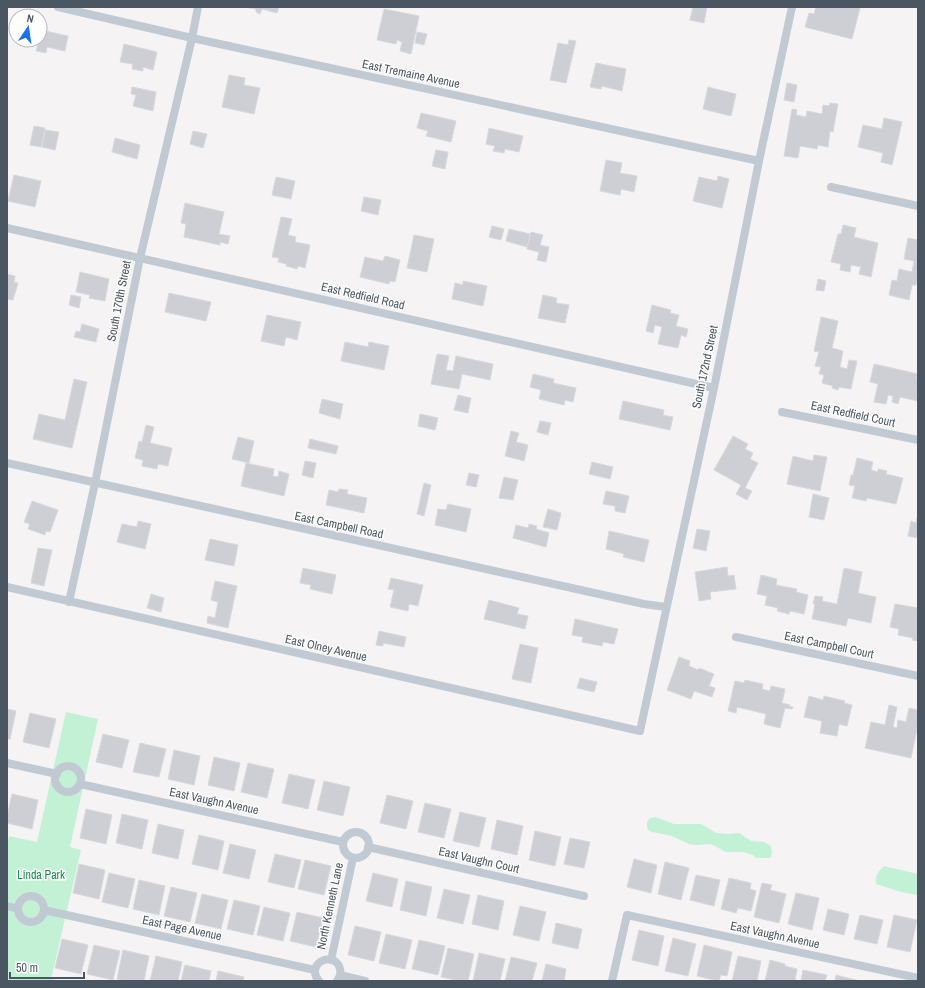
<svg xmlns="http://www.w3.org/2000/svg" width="925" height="988" font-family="'Archivo Narrow',sans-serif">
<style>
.green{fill:#c3f1d5}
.building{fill:#cdcfd5;stroke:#d7d9de}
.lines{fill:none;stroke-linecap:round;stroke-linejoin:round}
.street{stroke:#c1cad2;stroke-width:8}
.labels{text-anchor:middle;stroke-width:3;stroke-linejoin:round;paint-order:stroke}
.street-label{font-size:12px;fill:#4a5661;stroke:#fff}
.park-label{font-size:12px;fill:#17864f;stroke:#fff}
</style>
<rect width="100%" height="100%" fill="#f5f3f3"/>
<!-- green -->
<path class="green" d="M66,712L98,719L70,847L81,850L51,979L60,981H7V846L9,836L37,842Z
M655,817L674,824H701L716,833L727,834L739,833L751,841L764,842L771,846L772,854L770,858H756L753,855L743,852H726L711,844L696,845L689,844L672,836L652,832L648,830L647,826V822L650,818Z
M884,866L918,874V895L901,892L876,884C875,875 878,872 884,866Z"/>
<!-- building -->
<path class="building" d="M245,7H279L277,13L262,9L260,14L256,12V9Z
M693,7H707L704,23L690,20Z
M816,7H857L860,8L852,39L805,27L809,13L814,14Z
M384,9L419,16L411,54L400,51L402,42L397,40L396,44L377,40Z
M41,30L68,36L65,51L47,47L46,53L36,51L39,40H40Z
M417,32L427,34L424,45L415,43Z
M569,40L576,41L566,83L550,80L558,43L568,45Z
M124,44L157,52L153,70L143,67V71L132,69L133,64L120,62Z
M596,63L626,69L622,91L602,86L601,89L590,87Z
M229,75L245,78L244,85L260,88L254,114L222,107Z
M787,83L797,85L794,102L784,100Z
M132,87L156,92L153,111L133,106L136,95L131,94Z
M708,87L736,94L731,116L703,109Z
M830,103L838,104L833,132L830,131L828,147L818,145L817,149L800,146L798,158L784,156L792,109L797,110L796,115L806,117L807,111L822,114L823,105L829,106Z
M421,113L456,121L451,142L426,136L428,131L417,128Z
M884,118L902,122L892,165L881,162L883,153L858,147L863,125L882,129Z
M34,126L45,128L41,147L30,145Z
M489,128L523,136L519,152L505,149L504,153L493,151L495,146L486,144Z
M45,130L59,132L55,150L42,147Z
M193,131L207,134L203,148L190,144Z
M115,138L140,145L137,159L112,152Z
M436,150L448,152L445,169L432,166Z
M606,160L622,163L620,173L637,176L634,192L621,189L620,195L600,191Z
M14,175L41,181L35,207L8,201Z
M718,176L729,179L722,208L693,201L699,177L717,181Z
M276,177L295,181L291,199L272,195Z
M364,197L381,200L378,215L361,211Z
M185,203L224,212L219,234L230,236L228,244L220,242V245L184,237L186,224L181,223Z
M281,217L292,219L288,235L296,237L295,242L310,245L305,268L298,266L297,269L286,266L287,264L278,262L279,258L272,257Z
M843,225L856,228L854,237L878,243L871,277L859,274L861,267L851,265L850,272L840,270L841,264L831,262L838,234H841Z
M492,226L504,229L501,240L489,237Z
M509,229L530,234L527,247L506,241Z
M531,232L543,235L540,245L549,247L546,262L537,260L539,252L527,249Z
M414,235L434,239L427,272L407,268Z
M908,238L918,240V275L916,285H912L909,300L889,295L892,280L897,281L899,269L912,272L914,261L904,259Z
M385,256L400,260L395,282L390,281L389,284L360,277L365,257L383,261Z
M80,272L109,279L105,301L89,298L90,295L76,292Z
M7,274L15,276L14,282L18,283L13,300L7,299Z
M818,279L826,281L824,291L816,290Z
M463,281L487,286L483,306L452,299L455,283L463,285Z
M169,293L211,302L206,321L165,312Z
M71,295L81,297L79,308L69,305Z
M543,295L557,298L556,303L569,305L565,323L538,318Z
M652,305L671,310L670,313L679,315L676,326L688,329L686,337L681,335L678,348L658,344L662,327L655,325L653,333L646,331Z
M267,315L301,322L297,340L286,337L284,346L261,341Z
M821,317L838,321L832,348L843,351L840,367L847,369L849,360L857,361L851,389L839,387L838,390L832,388L833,386L822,383L824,375L819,374L821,367L815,366L819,352L814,351Z
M82,324L99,329L96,342L74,337L76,331L80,332Z
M345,342L368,347L369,342L389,346L384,370L341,361Z
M437,354L449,356L446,370L453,371L456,356L493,364L490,380L462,374L459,389L431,384Z
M874,364L918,374L916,379L918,380V401L900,397L898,404L892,402L893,396L888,395L886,404L874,402L878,384L870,382Z
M533,374L554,379L553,383L576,388L573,402L565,400L564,405L539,399L541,390L530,387Z
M74,379L87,382L72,448L33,439L39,414L65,420Z
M458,395L471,398L468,413L454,410Z
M322,399L343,404L340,419L319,413Z
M623,401L664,410L663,415L673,417L670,430L619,419Z
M420,414L438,418L435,430L418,426Z
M540,421L551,423L548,435L537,432Z
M146,425L154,427L150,443L172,448L168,466L158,464L157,469L142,466L143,460L135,458L139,441L142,442Z
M511,431L519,433L516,442L528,445L524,461L505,456Z
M733,436L748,444L745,449L753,453L750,459L758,463L745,488L752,491L747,500L736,494L741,485L714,470Z
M238,437L254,441L249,463L232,459Z
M310,439L338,446L336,454L308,448Z
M814,455L827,457L820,491L787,484L793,456L813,461Z
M857,458L873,462L871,470L878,472V469L887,471L886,474L903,478L896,504L867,498L866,501L852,498L855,486L849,485L851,475H853Z
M305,461L316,463L313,478L302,475Z
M592,462L613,467L610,479L589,474Z
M246,463L274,469L273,476L278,477L279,471L289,474L284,496L241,486Z
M469,473L479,475L476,487L466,485Z
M504,477L518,480L513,500L499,498Z
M424,483L431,485L424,516L417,514Z
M339,489L348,490L347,494L367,498L364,513L326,505L329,490L338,492Z
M606,491L629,496L625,513L615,511V506L603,504Z
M813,494L829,498L824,520L809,517Z
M32,501L58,510L50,532L46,531L45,535L28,529L30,524L24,522Z
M448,504L471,509L466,532L435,525L438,509L446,510Z
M548,509L561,513L557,530L543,527Z
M918,514V538L908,536L911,521L916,523Z
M138,521L151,524L145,549L117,542L122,524L137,527Z
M529,524L537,526L536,529L549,533L546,547L513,538L516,525L528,528Z
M697,529L710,531L706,551L693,548Z
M609,531L649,540L644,562L623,557L624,554L606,549Z
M210,539L238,545L234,566L205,560Z
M38,548L52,550L44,586L31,583Z
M727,567L728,576L734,575L736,589L710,592L711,599L699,601L695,572Z
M303,568L336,575L332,594L310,589L311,585L300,583Z
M844,568L862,572L858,593L876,597L871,623L848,618L846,626L812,619L815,604H813L815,596L823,597L822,601L837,604Z
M761,575L777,579L776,585L797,589L796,592L808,595L804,614L790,611L789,614L777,611L778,608L765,605L767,596L757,594Z
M391,578L423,585L418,606L409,604L408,611L390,607L394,590L388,589Z
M215,581L237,586L228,628L207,623L208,616L215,618L218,602L211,600Z
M151,594L164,598L161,612L147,608Z
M489,600L519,608L517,614L528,616L525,629L484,619Z
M895,604L918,608V641L912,640L913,638L898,635L899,629L890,627Z
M575,619L618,629L614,644L603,642L602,646L582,642L583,637L572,635Z
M379,631L406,637L404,647L383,643V646L376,645Z
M520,644L538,648L531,683L512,679Z
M679,657L690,661L689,666L698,670L699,668L714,674L709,686L715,688L712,697L694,691L691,699L667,690Z
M580,678L597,682L594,692L577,688Z
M745,680L763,684L762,689L770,691L771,686L785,689L782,703L790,705L789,706L793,707L792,709L785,708L780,728L764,724L766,714L737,707L736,713L728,711L735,681L744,683Z
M809,696L823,700L824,696L845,701L844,703L852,705L847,726L839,724L837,736L820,733L822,721L804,717Z
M889,705L897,707L893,727L897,728L898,720L906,722L909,708L918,710V724L911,758L865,748L871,722L885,725Z
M7,709L16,711L10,739H7Z
M30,713L56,719L49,748L23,742Z
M103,734L129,740L122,768L96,762Z
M140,743L166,749L159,777L133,772Z
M174,750L200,756L194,785L168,779Z
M214,757L240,763L234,791L208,785Z
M248,763L274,769L267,798L241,792Z
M289,774L315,780L308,809L282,803Z
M324,781L350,787L343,816L317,810Z
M12,794L38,800L32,829L7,823V817Z
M387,795L413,801L406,829L380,823Z
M425,803L451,809L444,838L418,832Z
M86,809L112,815L106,844L80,838Z
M460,812L486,818L479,847L453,841Z
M122,814L148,820L142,849L116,843Z
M497,820L523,826L517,855L491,849Z
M158,824L184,830L178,859L152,853Z
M535,831L561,837L555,866L529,860Z
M199,835L224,841L218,870L192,864Z
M570,838L590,842L584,868L564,864Z
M230,844L256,850L249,879L223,873Z
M275,854L301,860L294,888L268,882Z
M634,859L657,865L651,893L627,887Z
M305,860L331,866L324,895L298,889Z
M665,862L689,868L681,900L658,894Z
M79,864L105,870L99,899L73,893Z
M109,873L135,879L128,908L102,902Z
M373,873L398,879L392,907L366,901Z
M696,875L720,880L714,906L690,900Z
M729,878L751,883L750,889L756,891L751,911L738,908L736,913L721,909Z
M139,880L165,886L159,915L133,909Z
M406,881L432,887L426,916L400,910Z
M762,883L772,885L770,890L786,894L779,923L754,917Z
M171,887L197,893L190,922L164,916Z
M444,889L470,895L463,924L437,918Z
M796,893L819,898L812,930L788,924Z
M202,894L228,900L221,929L195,923Z
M478,895L504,901L498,930L472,924Z
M234,900L260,906L253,935L227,929Z
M520,906L546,912L539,941L513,935Z
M264,907L290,913L283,941L257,935Z
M828,909L849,914L844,935L823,930Z
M297,912L323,918L316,947L290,941Z
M860,915L883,920L877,944L854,939Z
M894,915L917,920L910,952L887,947Z
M556,923L582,929L578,949L552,943Z
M355,926L381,932L374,961L348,955Z
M639,930L664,936L658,966L632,960Z
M386,934L412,940L405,969L379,963Z
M673,938L696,944L688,976L665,971Z
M62,939L88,945L81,974L55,968Z
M419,940L445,946L438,975L412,969Z
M94,945L120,951L113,980L87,974Z
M704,945L732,952L727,976L721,975L719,981L697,976Z
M448,948L474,954L468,981H460L441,977Z
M123,950L149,956L144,981H125L117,979Z
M479,953L505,959L500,981H473Z
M156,956L182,962L178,981H150Z
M738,956L761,961L757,981H732Z
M511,957L537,963L532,981H505Z
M770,960L785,964V966L797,969L795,981H765Z
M546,964L566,969L564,981H542Z
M185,965L211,971L209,981H181Z
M803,970L827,975L825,981H801Z
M218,971L244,977L243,981H216Z
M836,975L860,981H835Z"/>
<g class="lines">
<!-- street -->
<path class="street" d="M58,7L192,38L759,161
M831,187L918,206
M7,228L714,388
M782,412L918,440
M7,463L644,604L666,607
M7,587L640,731L714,388L759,161L792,7
M69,602L95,483L140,258L192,38L198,7
M736,637L918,676
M7,763L57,774
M55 779a13 13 0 1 1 26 0a13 13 0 1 1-26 0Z
M80,784L343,842
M343 845a13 13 0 1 1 26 0a13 13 0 1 1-26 0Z
M368,847L584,896
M18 909a13 13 0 1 1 26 0a13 13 0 1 1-26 0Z
M7,906L18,909
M44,910L315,970
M331,960L353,858
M340,975L365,981
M319,981C305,965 331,950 339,966C342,972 340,977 337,981
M612,981L627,915L918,978"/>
</g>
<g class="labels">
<!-- street labels -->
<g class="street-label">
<text transform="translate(411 74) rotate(12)" y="4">East Tremaine Avenue</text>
<text transform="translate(363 296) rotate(13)" y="4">East Redfield Road</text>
<text transform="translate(119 301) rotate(-79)" y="4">South 170th Street</text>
<text transform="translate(705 367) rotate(-78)" y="4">South 172nd Street</text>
<text transform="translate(853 414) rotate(12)" y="4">East Redfield Court</text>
<text transform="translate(339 525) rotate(12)" y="4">East Campbell Road</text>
<text transform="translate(829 645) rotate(12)" y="4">East Campbell Court</text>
<text transform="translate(326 648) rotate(13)" y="4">East Olney Avenue</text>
<text transform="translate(214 801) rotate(12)" y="4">East Vaughn Avenue</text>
<text transform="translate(479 860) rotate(13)" y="4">East Vaughn Court</text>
<text transform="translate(330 906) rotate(-78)" y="4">North Kenneth Lane</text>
<text transform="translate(182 928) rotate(12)" y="4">East Page Avenue</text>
<text transform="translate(775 935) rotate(12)" y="4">East Vaughn Avenue</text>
</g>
<!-- park labels -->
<g class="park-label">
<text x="41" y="879">Linda Park</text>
</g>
</g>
<!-- border -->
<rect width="925" height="988" fill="none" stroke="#4a5661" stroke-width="16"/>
<!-- north arrow -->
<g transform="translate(28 28) rotate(13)"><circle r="19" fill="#ffffff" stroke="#b7bbc0"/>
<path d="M0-3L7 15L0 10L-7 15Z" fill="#1a73e8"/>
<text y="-6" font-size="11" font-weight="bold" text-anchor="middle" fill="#4a5661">N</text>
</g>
<!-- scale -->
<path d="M10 972v6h74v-6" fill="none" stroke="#4a5661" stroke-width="2"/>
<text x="16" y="972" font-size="12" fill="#4a5661" stroke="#ffffff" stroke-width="3" paint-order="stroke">50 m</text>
</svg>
